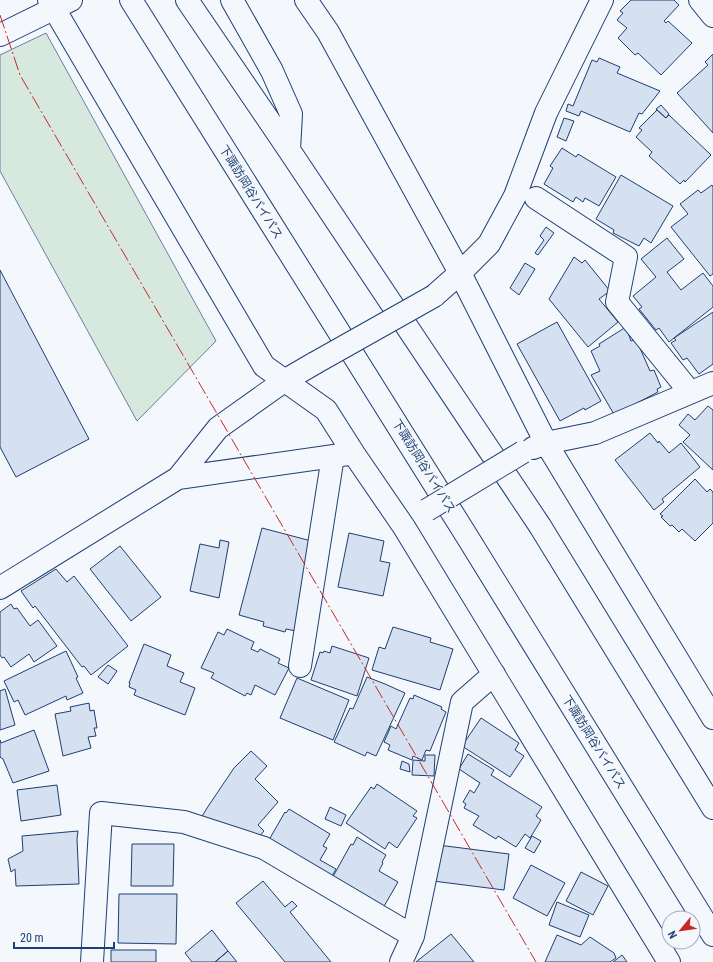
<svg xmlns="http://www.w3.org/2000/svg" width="713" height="962" font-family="'Roboto Condensed','Noto Sans JP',sans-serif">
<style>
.green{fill:#d7e8df;stroke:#687fa3}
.building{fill:#d5e0f0;stroke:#1d3f73}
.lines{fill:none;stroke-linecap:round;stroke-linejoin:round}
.street-casing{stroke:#1d3f73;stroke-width:24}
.highway-casing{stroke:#1d3f73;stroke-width:24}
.street{stroke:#f4f7fb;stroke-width:22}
.highway{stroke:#f4f7fb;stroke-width:22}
.street-bridge-casing{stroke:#1d3f73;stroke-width:24;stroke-linecap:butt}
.street-bridge{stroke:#f4f7fb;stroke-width:22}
.power{stroke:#c62828;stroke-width:1;stroke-dasharray:14 3 2 3;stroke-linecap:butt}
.labels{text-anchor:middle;stroke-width:3;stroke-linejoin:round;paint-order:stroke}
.street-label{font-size:12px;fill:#1d3f73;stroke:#f4f7fb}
</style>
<rect width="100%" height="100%" fill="#f4f7fb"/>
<!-- green -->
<path class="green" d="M46,33L216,341L137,421L0,171V55Z"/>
<!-- building -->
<path class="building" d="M631,0H674L679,5L664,21L666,23L668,21L692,43L661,75L638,53L635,55L618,38L627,28L617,20L623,13L620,11Z
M713,54V133L677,93L708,65L705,62Z
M599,58L620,67L617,73L660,91L642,114L639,113L630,132L581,111L579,116L566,111L568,104L573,106L592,60L597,62Z
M661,105L669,114L666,118L656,109Z
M657,110L666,118L669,115L711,155L685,182L684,180L680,184L649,156L652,152L636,137L642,130L639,128Z
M564,118L574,121L566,141L557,137Z
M562,148L576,157L578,154L616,177L599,206L585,198L583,202L576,197L573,202L544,184L553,168L550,166Z
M621,175L673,206L651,243L644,238L639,246L613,233L614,230L596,219Z
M712,185L713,187V274L710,276L671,227L688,214L680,204L698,190L701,193Z
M546,227L554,233L538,255L535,253L544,240L540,236Z
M667,238L684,259L667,272L681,290L703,273L713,286V307L669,342L659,328L656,330L639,309L642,307L633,296L656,277L641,259Z
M574,257L582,263L585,260L610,291L599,299L618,322L588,347L549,299Z
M525,263L535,269L519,295L510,288Z
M0,270L89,439L16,477L0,447Z
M713,312V364L699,374L687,358L683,360L671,343L676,340L674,338Z
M557,322L601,401L585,410L584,408L560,421L517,344Z
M626,327L631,341L636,339L650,371L654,370L661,387L657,389L658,392L635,404L636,407L615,416L591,375L600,371L591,351L600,346L599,344Z
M708,406L713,410V470L683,442L690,435L679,425L688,414L695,420Z
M650,433L658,443L659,441L669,453L681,443L700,467L662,499L664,502L654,510L615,460Z
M695,479L707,492L710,489L713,492V523L695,541L682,529L679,532L672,525L670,526L661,517L663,516L660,514Z
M262,528L319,543L296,631L286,629L285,632L263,626L264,622L239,615Z
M349,533L384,541L380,561L390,563L383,596L338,587Z
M220,540L229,542L219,598L190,591L200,544L219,548Z
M120,546L161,597L131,621L90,569Z
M56,569L67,582L74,576L128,646L91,675L84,666L82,667L35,606L33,608L21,591Z
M11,604L14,609L17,608L30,626L38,620L57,646L34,662L29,654L11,667L4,657L2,658L0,655V612Z
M393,627L431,638L430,642L453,649L440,690L372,670L379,647L385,649Z
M227,629L254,642L251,649L258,652L260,649L280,659L278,663L289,668L275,695L255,685L251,695L247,693L245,696L211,678L214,673L201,668L218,632L224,635Z
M144,644L171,655L167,666L184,673L180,682L195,688L185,715L134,695L136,690L129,687L130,683H129Z
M332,646L369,658L357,696L311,680L320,652L323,653L324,651L330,653Z
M66,651L78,677L76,678L83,693L67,700L66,696L25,715L18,700L14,702L4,681Z
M108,665L117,671L108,684L98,677Z
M367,677L385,684L405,693L376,756L367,752L365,756L334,742L350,708L353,709Z
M297,678L349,700L333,740L280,718Z
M5,689L15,725L0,730V691Z
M414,695L442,707L441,709L446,712L430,751L426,750L422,760L413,756L412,760L388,750L390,745L384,742L391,726L396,729L410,698L413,699Z
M89,703L90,711L94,710L97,728H94L96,736L88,737L91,748L63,756L55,714L71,711L70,707Z
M481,718L519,743L515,750L524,756L510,777L462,746Z
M34,730L49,771L13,783L3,759L0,757V740L1,743Z
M251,751L267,766L255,779L278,802L258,825L264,831L257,839L197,825L207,808L234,768Z
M468,754L494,770L491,775L542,807L536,816L541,820L530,838L525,834L516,847L498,836L496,839L473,825L479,816L464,808L466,804L463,802L470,790L474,793L480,783L459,769Z
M425,755H435L434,776L412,775L413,760L425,761Z
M402,761L409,764L410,772L400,769Z
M377,784L417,811L413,816L417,818L397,848L389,842L385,849L346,823L371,787L374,789Z
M57,785L61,815L21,821L17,790Z
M330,807L346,815L341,826L325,819Z
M289,809L330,834L323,846L327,848L320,860L336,869L328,883L266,845L285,812L286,813Z
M78,831L77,839L79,884L16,886L15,869L11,872L8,859L23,851L22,836Z
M532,836L541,841L534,853L525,848Z
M357,837L386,855L382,862L383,863L379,871L398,882L383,908L330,882L351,844L353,845Z
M132,844H174L173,886H131Z
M438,845L509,854L504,890L433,881Z
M531,865L565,883L547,916L513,898Z
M581,872L608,886L593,915L566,901Z
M263,881L285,907L292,901L297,906L290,912L331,962H285L236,903Z
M119,894H177L176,944L118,943Z
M557,902L589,915L580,937L549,925Z
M212,930L228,951L215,962H192L185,953Z
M451,934L474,962H416Z
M557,935L581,945L590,937L614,953L616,958L610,962H545Z
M111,950H156V962H111Z
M228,951L237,962H215Z
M622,955L627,962H613L617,959Z"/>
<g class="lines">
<!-- street casing -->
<g class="street-casing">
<path id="street" d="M49,0L264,366L326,410L354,454L404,527L669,962
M306,0L328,32L460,273L546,443L713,718
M700,0L713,16
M0,35L53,9
M536,198L626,257L617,302L690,392
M434,296L460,273L489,244L515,196L546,113L602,0
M533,448L546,443L595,433L713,383
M178,478L348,454
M0,588L178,478L218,428L284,381L315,363
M300,666L333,456
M92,962L101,813L184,822L264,848L413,936
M401,962L413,936L462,702L494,674"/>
</g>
<!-- highway casing -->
<g class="highway-casing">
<path id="highway" d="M131,0L468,538L713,935
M187,0L289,150L540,526L713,808
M232,0L272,71L291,114L289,150
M53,9L71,0"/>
</g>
<!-- street -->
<use href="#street" class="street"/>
<!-- highway -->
<use href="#highway" class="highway"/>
<!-- street-bridge casing -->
<g class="street-bridge-casing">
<path id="street-bridge" d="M315,363L434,296
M427,510L523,452"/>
</g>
<!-- street-bridge -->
<use href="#street-bridge" class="street-bridge"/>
<!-- power -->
<path class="power" d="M0,15L20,75L536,962"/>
</g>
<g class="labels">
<!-- street labels -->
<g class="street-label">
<text transform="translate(251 192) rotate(58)" y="4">下諏訪岡谷バイパス</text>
<text transform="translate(424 466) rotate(58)" y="4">下諏訪岡谷バイパス</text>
<text transform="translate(594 742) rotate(58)" y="4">下諏訪岡谷バイパス</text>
</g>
</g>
<!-- north arrow -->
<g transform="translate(681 930) rotate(241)"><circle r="19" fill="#f4f7fb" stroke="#9eadc5"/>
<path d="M0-3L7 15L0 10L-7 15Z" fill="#c62828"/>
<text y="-6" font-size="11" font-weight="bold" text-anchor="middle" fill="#1d3f73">N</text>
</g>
<!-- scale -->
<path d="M14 942v6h100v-6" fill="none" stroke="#1d3f73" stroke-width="2"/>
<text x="20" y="942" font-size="12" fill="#1d3f73" stroke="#f4f7fb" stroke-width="3" paint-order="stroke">20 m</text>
</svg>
